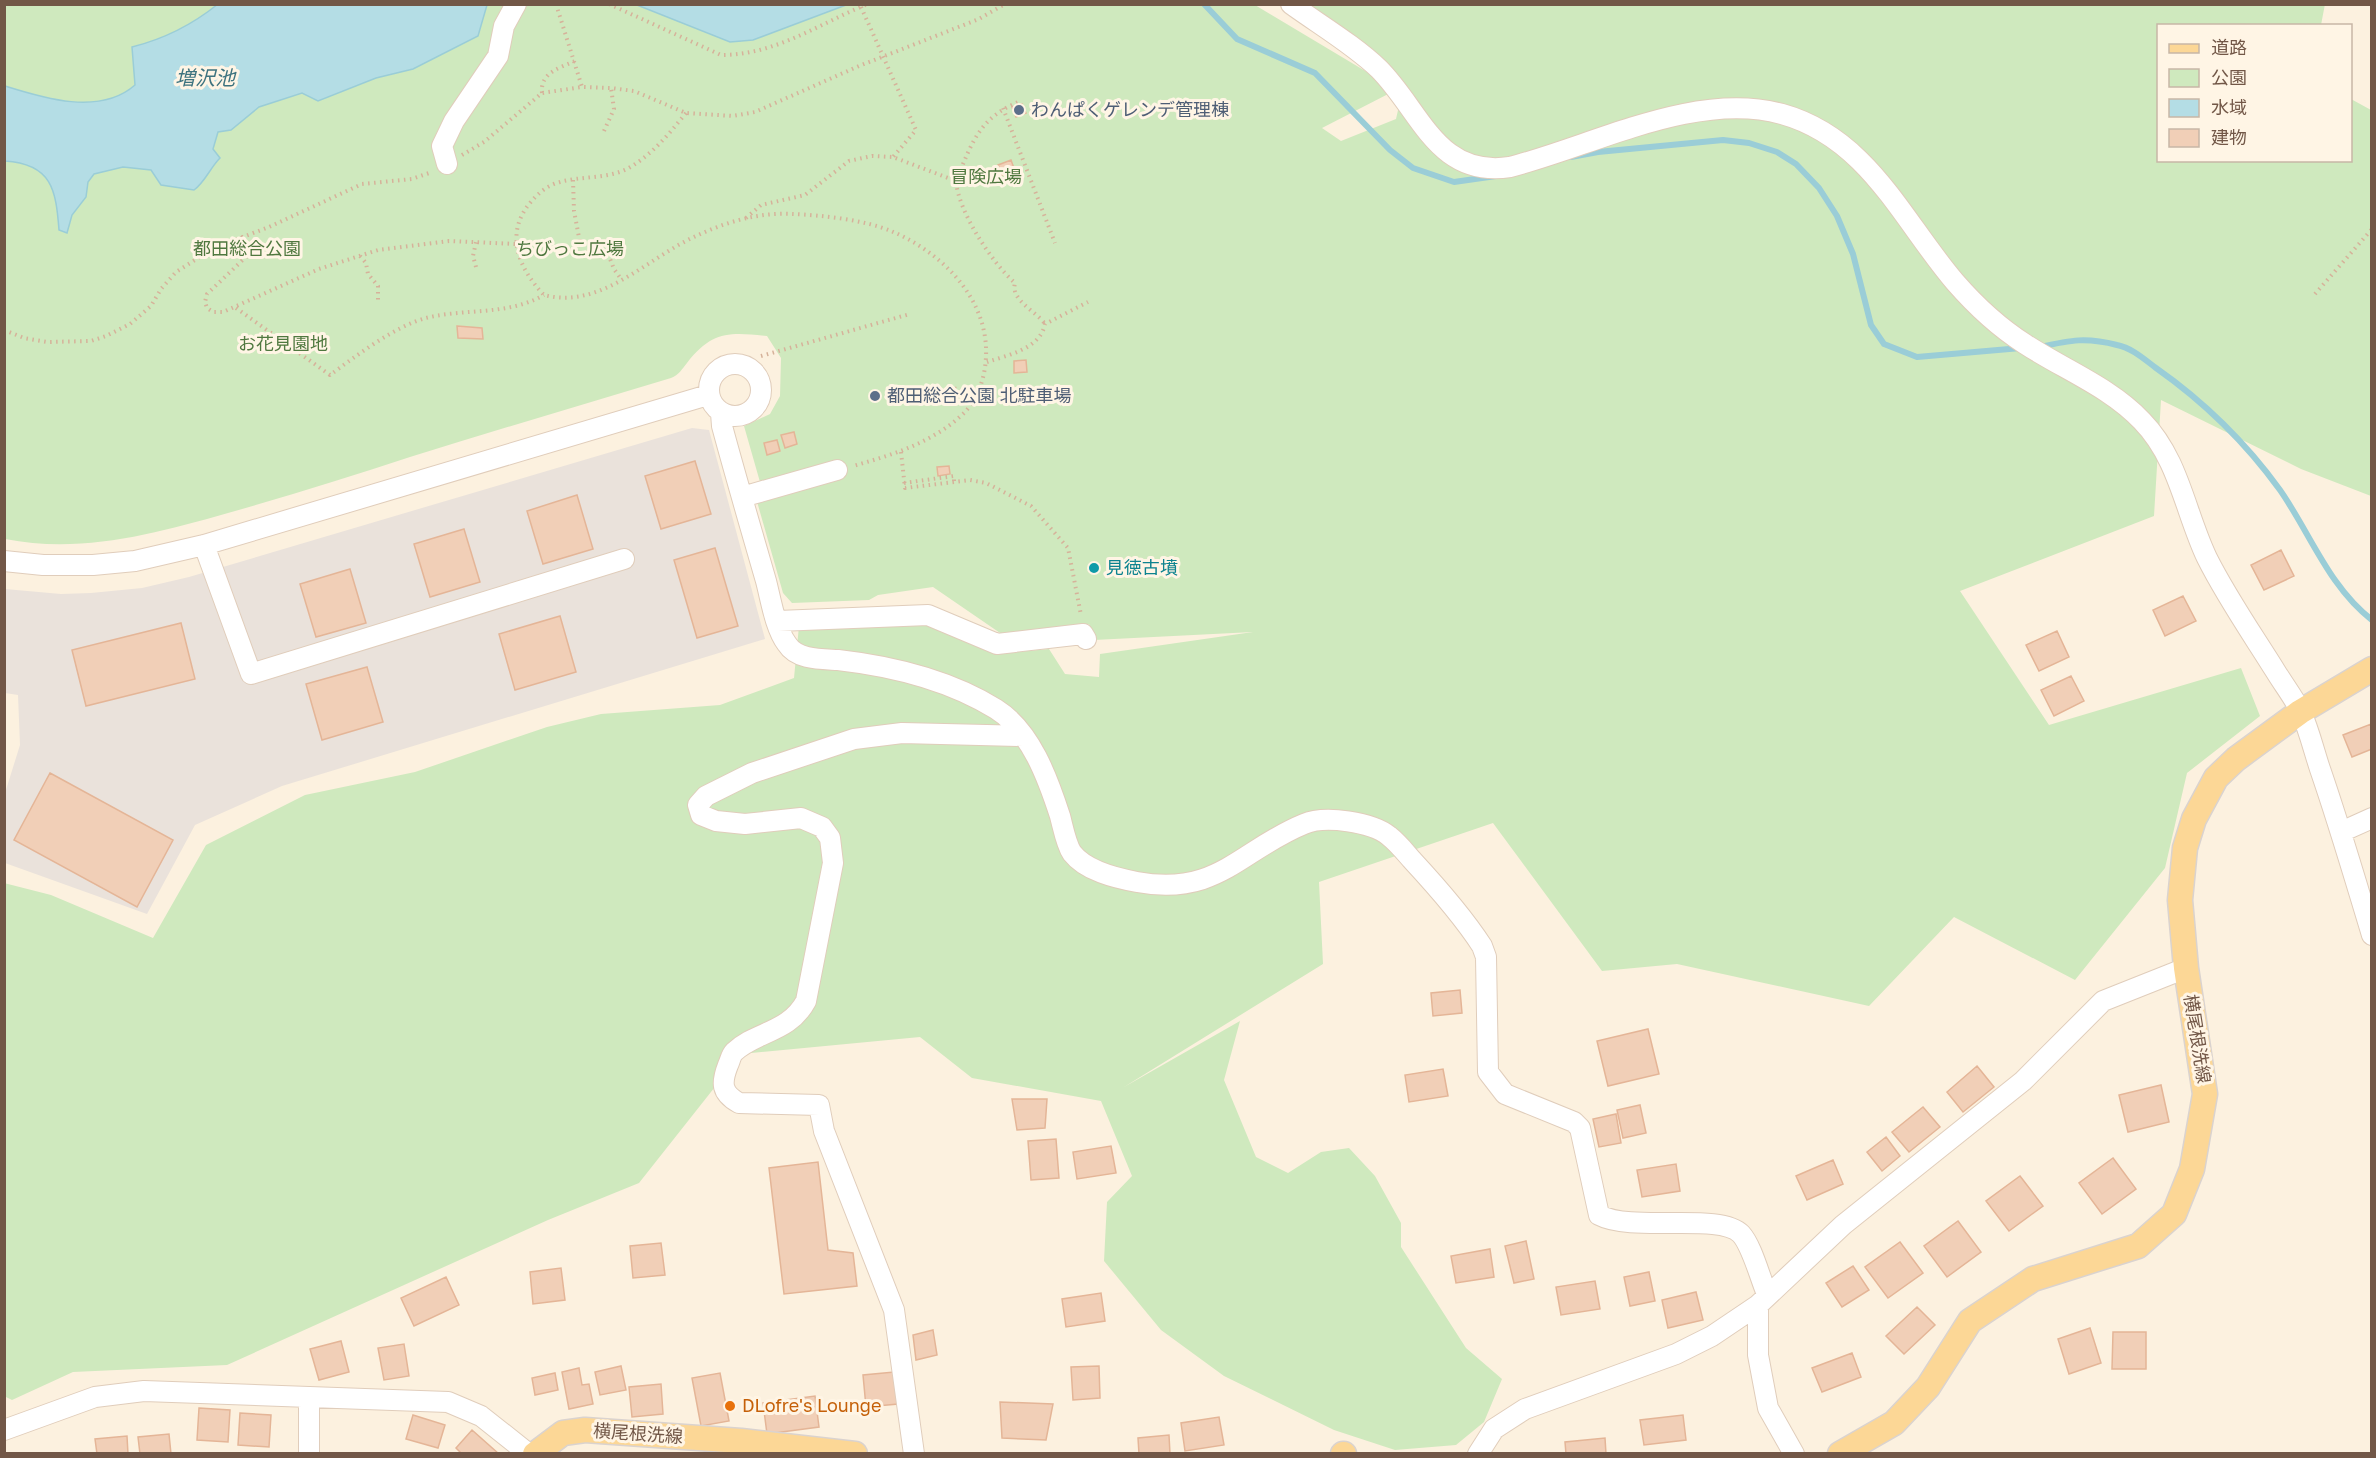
<svg xmlns="http://www.w3.org/2000/svg" width="2376" height="1458" font-family="'Golos Text','Noto Sans JP',sans-serif">
<style>
.industrial{fill:#eae2db}
.green{fill:#cfe9be;fill-rule:evenodd}
.water{fill:#b4dde5;stroke:#9acdd7;stroke-width:1.5}
.lines{fill:none;stroke-linecap:round;stroke-linejoin:round}
.stream{stroke:#9acdd7;stroke-width:6}
.building{fill:#f1cfb7;stroke:#e4b597;stroke-width:1.5}
.minor-casing{stroke:#e0cdbb;stroke-width:22}
.major-casing{stroke:#dad3cf;stroke-width:27}
.path{stroke:#d6b29a;stroke-width:4;stroke-dasharray:1.5 4.5;stroke-linecap:butt}
.minor{stroke:#fff;stroke-width:20}
.major{stroke:#fcd796;stroke-width:24}
.service-dot{fill:#5c6f8a;stroke:#fff5e5;stroke-width:2}
.culture-dot{fill:#0f9aa8;stroke:#fff5e5;stroke-width:2}
.food-dot{fill:#e8710a;stroke:#fff5e5;stroke-width:2}
.labels{text-anchor:middle;stroke-width:6;stroke-linejoin:round;paint-order:stroke}
.service-label{font-size:18px;fill:#4e5e75;stroke:#fff5e5;text-anchor:start}
.park-label{font-size:18px;fill:#4f783f;stroke:#fff5e5}
.culture-label{font-size:18px;fill:#0d838f;stroke:#fff5e5;text-anchor:start}
.street-label{font-size:18px;fill:#725747;stroke:#fff5e5}
.food-label{font-size:18px;fill:#c56008;stroke:#fff5e5;text-anchor:start}
.water-label{font-size:20px;font-style:italic;fill:#3e737f;stroke:#fff5e5}
</style>
<rect width="100%" height="100%" fill="#fcf1df"/>
<!-- industrial -->
<path class="industrial" d="M692,428L709,430L765,639L282,786L195,825L147,914L5,863V793L20,745L18,695L5,693V589L61,594L91,593L142,588L189,577Z"/>
<!-- green -->
<path class="green" d="M2325,4L2321,25L2158,26V160H2350L2351,99L2371,110V496L2301,469L2161,400L2154,516L1960,591L2049,725L2241,668L2260,716L2187,773L2165,868L2075,980L1954,917L1869,1006L1677,964L1602,971L1493,823L1319,882L1323,964L1124,1087L1240,1021L1224,1080L1256,1157L1288,1173L1321,1152L1349,1148L1375,1176L1401,1223V1247L1466,1348L1502,1379L1484,1422L1456,1445L1395,1450L1334,1430L1224,1376L1161,1330L1104,1261L1107,1202L1132,1176L1101,1101L972,1078L920,1037L741,1054L639,1183L548,1220L227,1365L73,1372L12,1400L4,1396V883L51,895L153,938L206,845L305,795L415,772L547,727L601,714L720,705L794,678L799,626L924,622L996,654L1049,649L1065,674L1099,677L1100,654L1253,632L1094,640L1089,624L1003,635L933,587L878,595L869,600L792,603L783,593L756,498L764,496L744,426L770,414L780,396L781,358L767,336C729,332 712,331 687,363C682,369 679,375 671,378C584,404 497,430 410,457C349,477 289,496 228,513C154,534 81,554 5,539V5H1255L1382,81L1291,5ZM1394,91L1401,97L1396,119L1341,141L1322,128Z"/>
<!-- water -->
<path class="water" d="M218,4L487,5L478,36L413,69L376,78L318,101L302,93L259,107L231,130L218,132L213,149L220,158C210,168 205,182 194,190L161,185L151,170L123,167L94,174L88,182L86,197L72,215L67,233L59,230C56,190 52,164 5,161V86C43,98 100,116 135,85L132,47C164,39 192,25 218,4Z
M637,5H846L753,40L730,42Z"/>
<g class="lines">
<!-- stream -->
<path class="stream" d="M1204,4L1237,39L1315,73L1390,150L1413,168L1454,182L1503,175
M1571,157L1598,152L1723,140L1749,143L1777,152L1796,164L1819,188L1837,216L1853,254L1871,325L1884,344L1917,357L2021,348
M2040,347C2071,340 2086,337 2117,345C2132,348 2144,359 2156,368C2203,401 2246,443 2280,490C2310,533 2329,587 2372,620"/>
</g>
<!-- building -->
<path class="building" d="M1022,104L1026,113L1016,117L1012,107Z
M1011,160L1015,171L1002,175L998,165Z
M457,326L482,328L483,339L458,338Z
M1026,360L1027,372L1014,373V361Z
M794,432L797,444L785,448L781,435Z
M777,440L780,451L767,455L764,443Z
M695,461L711,514L661,529L645,476Z
M949,466L950,474L938,476L937,467Z
M577,495L593,549L543,564L527,511Z
M464,529L480,582L430,597L414,544Z
M715,548L738,626L697,638L674,560Z
M2281,550L2294,576L2264,590L2251,565Z
M350,569L366,623L316,637L300,584Z
M2183,596L2196,621L2165,636L2153,610Z
M560,616L576,672L515,690L499,634Z
M181,623L195,679L86,706L72,650Z
M2057,631L2069,657L2039,671L2026,645Z
M367,667L383,722L322,740L306,684Z
M2071,676L2084,701L2054,716L2041,690Z
M2371,724L2372,749L2352,757L2343,735Z
M50,773L173,840L137,907L14,840Z
M1460,990L1462,1013L1433,1016L1431,993Z
M1648,1029L1659,1074L1608,1086L1597,1041Z
M1977,1066L1994,1087L1963,1112L1947,1092Z
M1443,1069L1448,1096L1409,1102L1405,1075Z
M2161,1085L2169,1122L2128,1132L2119,1095Z
M1012,1099H1047L1045,1128L1017,1130Z
M1640,1105L1646,1133L1623,1138L1617,1110Z
M1923,1107L1940,1127L1909,1152L1892,1132Z
M1616,1114L1621,1143L1599,1147L1593,1119Z
M1886,1137L1900,1156L1882,1171L1867,1152Z
M1056,1139L1059,1178L1031,1180L1028,1141Z
M1111,1146L1116,1173L1077,1179L1073,1152Z
M2113,1158L2136,1189L2102,1214L2079,1183Z
M1833,1160L1843,1184L1807,1200L1796,1176Z
M818,1162L828,1250L853,1253L857,1286L784,1294L769,1168Z
M1676,1164L1680,1191L1642,1197L1637,1170Z
M2020,1176L2043,1206L2009,1231L1986,1201Z
M1958,1221L1981,1252L1947,1277L1924,1246Z
M1526,1241L1534,1279L1514,1283L1505,1246Z
M1900,1242L1923,1273L1888,1298L1865,1267Z
M661,1243L665,1275L633,1278L630,1246Z
M1490,1249L1494,1277L1456,1283L1451,1256Z
M1853,1266L1869,1290L1842,1307L1826,1283Z
M561,1268L565,1300L533,1304L530,1272Z
M1649,1272L1655,1301L1630,1306L1624,1277Z
M446,1277L459,1305L414,1326L401,1298Z
M1595,1281L1600,1309L1561,1315L1556,1287Z
M1696,1292L1703,1320L1668,1328L1662,1300Z
M1101,1293L1105,1321L1066,1327L1062,1299Z
M1917,1307L1935,1325L1904,1354L1886,1336Z
M2090,1328L2101,1363L2069,1374L2058,1339Z
M933,1330L937,1355L916,1360L913,1335Z
M2113,1332H2146V1369H2112Z
M341,1341L349,1372L319,1380L310,1349Z
M404,1344L409,1376L384,1380L378,1348Z
M1852,1353L1861,1377L1822,1392L1812,1368Z
M621,1366L626,1390L600,1395L595,1372Z
M1099,1366L1100,1398L1073,1400L1071,1367Z
M579,1368L582,1385L589,1384L593,1404L569,1409L562,1372Z
M894,1372L898,1404L866,1407L863,1375Z
M555,1373L558,1390L535,1395L532,1378Z
M720,1373L729,1421L701,1426L692,1378Z
M661,1384L663,1414L632,1417L629,1387Z
M815,1396L819,1427L767,1434L763,1403Z
M1000,1402L1053,1404L1046,1440L1002,1438Z
M199,1408L230,1410L228,1442L197,1440Z
M240,1413L271,1415L269,1447L238,1445Z
M413,1415L445,1425L438,1448L406,1439Z
M1683,1415L1686,1440L1644,1445L1640,1420Z
M1219,1417L1224,1445L1185,1451L1181,1423Z
M472,1430L499,1454H462L456,1448Z
M169,1434L171,1454H140L138,1437Z
M1169,1435L1170,1454H1139L1138,1438Z
M127,1436L128,1454H97L95,1439Z
M1605,1438L1606,1454H1566L1565,1442Z"/>
<g class="lines">
<!-- minor casing -->
<g class="minor-casing">
<path id="minor" d="M1291,4C1320,25 1354,45 1379,69C1421,111 1437,178 1510,167C1593,146 1696,90 1782,114C1868,138 1902,220 1955,282C1975,305 2000,328 2025,344C2063,369 2110,387 2142,421C2179,459 2185,512 2207,558C2227,598 2253,635 2276,672C2284,685 2294,698 2301,712C2309,730 2314,751 2320,769C2339,824 2355,879 2372,935
M447,164L442,146L454,121L498,56L504,26L516,4
M709 390a26 26 0 1 1 52 0a26 26 0 1 1-52 0Z
M721,413L722,426C736,478 751,529 766,581C771,600 775,628 787,644C797,660 821,659 838,660C891,666 949,680 996,709C1031,731 1048,779 1060,816C1063,827 1066,844 1072,853C1086,871 1115,878 1137,882C1217,897 1240,850 1304,824C1325,815 1372,822 1389,836C1398,843 1405,852 1412,860C1437,887 1462,915 1482,946L1486,957L1488,1072L1505,1094L1574,1122L1580,1128L1599,1215C1633,1233 1720,1212 1741,1234C1752,1246 1760,1278 1767,1294
M742,497L837,470
M204,545L251,674L624,559
M4,561L43,565H93L135,561L204,545L708,395
M778,621L928,615L997,644L1083,634L1086,639
M2341,832L2372,818
M1758,1305V1355L1768,1408L1794,1454
M4,1430L95,1397L144,1391L448,1402L481,1416L529,1454
M309,1454V1397
M914,1454L894,1310L824,1131L819,1105L739,1103C721,1093 721,1083 728,1065C730,1061 731,1055 734,1052C756,1031 789,1033 806,1001L833,863L830,838L822,827L801,818L745,824L716,821L701,815L698,805L706,796L752,773L854,739L902,733L1023,736
M1478,1454L1494,1429L1525,1409L1676,1354L1712,1336L1758,1305L1843,1225L2023,1081L2103,1001L2186,968"/>
</g>
<!-- major casing -->
<g class="major-casing">
<path id="major" d="M535,1454L563,1433L585,1430L741,1441L855,1454
M1343,1454H1344
M1840,1454L1894,1423L1928,1387L1970,1321L2033,1279L2138,1246L2174,1214L2192,1169L2205,1094L2186,968L2180,900L2185,848L2194,819L2216,778L2236,759L2300,712L2372,669"/>
</g>
<!-- path -->
<path class="path" d="M556,4L582,87
M609,4L721,55C776,55 818,24 868,4
M861,7L916,130L893,157
M542,93C540,73 559,68 575,61
M1003,108L1055,243
M686,113C668,135 652,155 627,169C606,179 581,176 560,182C548,185 538,193 530,203C504,234 519,269 544,295C601,310 647,258 696,236C726,222 759,212 792,214C821,215 865,220 891,231C939,251 984,294 986,348C987,371 980,398 963,414C932,443 892,455 853,466
M604,131L614,109L611,88
M462,155L484,142L542,93L582,87L611,88L634,91L686,113L733,116L755,112L859,66L979,19L1005,4
M573,180L574,211L582,253L607,251L614,269L621,279
M956,181C972,143 979,117 1021,101
M746,218L761,205L805,195L849,161L872,156L893,157L956,181C958,211 992,263 1015,283C1010,300 1037,312 1045,324
M241,236L250,248L248,255L207,294L205,302L207,308L213,312H223L319,269L378,250L449,241L516,244
M360,256L366,263L368,274L378,286V301
M476,267L473,256L476,242
M2315,294L2372,229
M236,308L330,375C356,356 395,326 426,318C466,308 507,316 544,295
M4,330L24,338L47,342L91,341L106,336L130,324L151,306L161,289L176,272L214,248L269,227L362,184L412,179L432,172
M761,356L910,314
M987,362C1008,355 1040,349 1045,324L1088,302
M949,386L976,397
M901,452L905,488L970,480L986,483L1031,506L1068,548L1081,615
M904,483L954,476V482"/>
<!-- minor -->
<use href="#minor" class="minor"/>
<!-- major -->
<use href="#major" class="major"/>
</g>
<!-- markers -->
<g class="service-dot">
<circle cx="1019" cy="110" r="6"/>
<circle cx="875" cy="396" r="6"/>
</g>
<circle class="culture-dot" cx="1094" cy="568" r="6"/>
<circle class="food-dot" cx="730" cy="1406" r="6"/>
<g class="labels">
<!-- service labels -->
<g class="service-label">
<text x="1031" y="116">わんぱくゲレンデ管理棟</text>
<text x="887" y="402">都田総合公園 北駐車場</text>
</g>
<!-- park labels -->
<g class="park-label">
<text x="986" y="183">冒険広場</text>
<text x="247" y="255">都田総合公園</text>
<text x="570" y="255">ちびっこ広場</text>
<text x="283" y="350">お花見園地</text>
</g>
<!-- culture labels -->
<g class="culture-label">
<text x="1106" y="574">見徳古墳</text>
</g>
<!-- street labels -->
<g class="street-label">
<text transform="translate(2197 1039) rotate(81)" y="6">横尾根洗線</text>
<text transform="translate(638 1434) rotate(4)" y="6">横尾根洗線</text>
</g>
<!-- food labels -->
<g class="food-label">
<text x="742" y="1412">DLofre's Lounge</text>
</g>
<!-- water labels -->
<g class="water-label">
<text x="205" y="85">増沢池</text>
</g>
</g>
<!-- border -->
<rect width="2376" height="1458" fill="none" stroke="#725747" stroke-width="12"/>
<!-- legend -->
<rect x="2157" y="24" width="195" height="138" fill="#fff5e5" stroke="#c7b6a6" stroke-width="1.5"/>
<rect x="2169" y="44" width="30" height="9" fill="#fcd796" stroke="#c7b6a6" stroke-width="1.5"/>
<text x="2211" y="54" font-size="18" fill="#725747">道路</text>
<rect x="2169" y="69" width="30" height="18" fill="#cfe9be" stroke="#c7b6a6" stroke-width="1.5"/>
<text x="2211" y="84" font-size="18" fill="#725747">公園</text>
<rect x="2169" y="99" width="30" height="18" fill="#b4dde5" stroke="#c7b6a6" stroke-width="1.5"/>
<text x="2211" y="114" font-size="18" fill="#725747">水域</text>
<rect x="2169" y="129" width="30" height="18" fill="#f1cfb7" stroke="#c7b6a6" stroke-width="1.5"/>
<text x="2211" y="144" font-size="18" fill="#725747">建物</text>
</svg>
